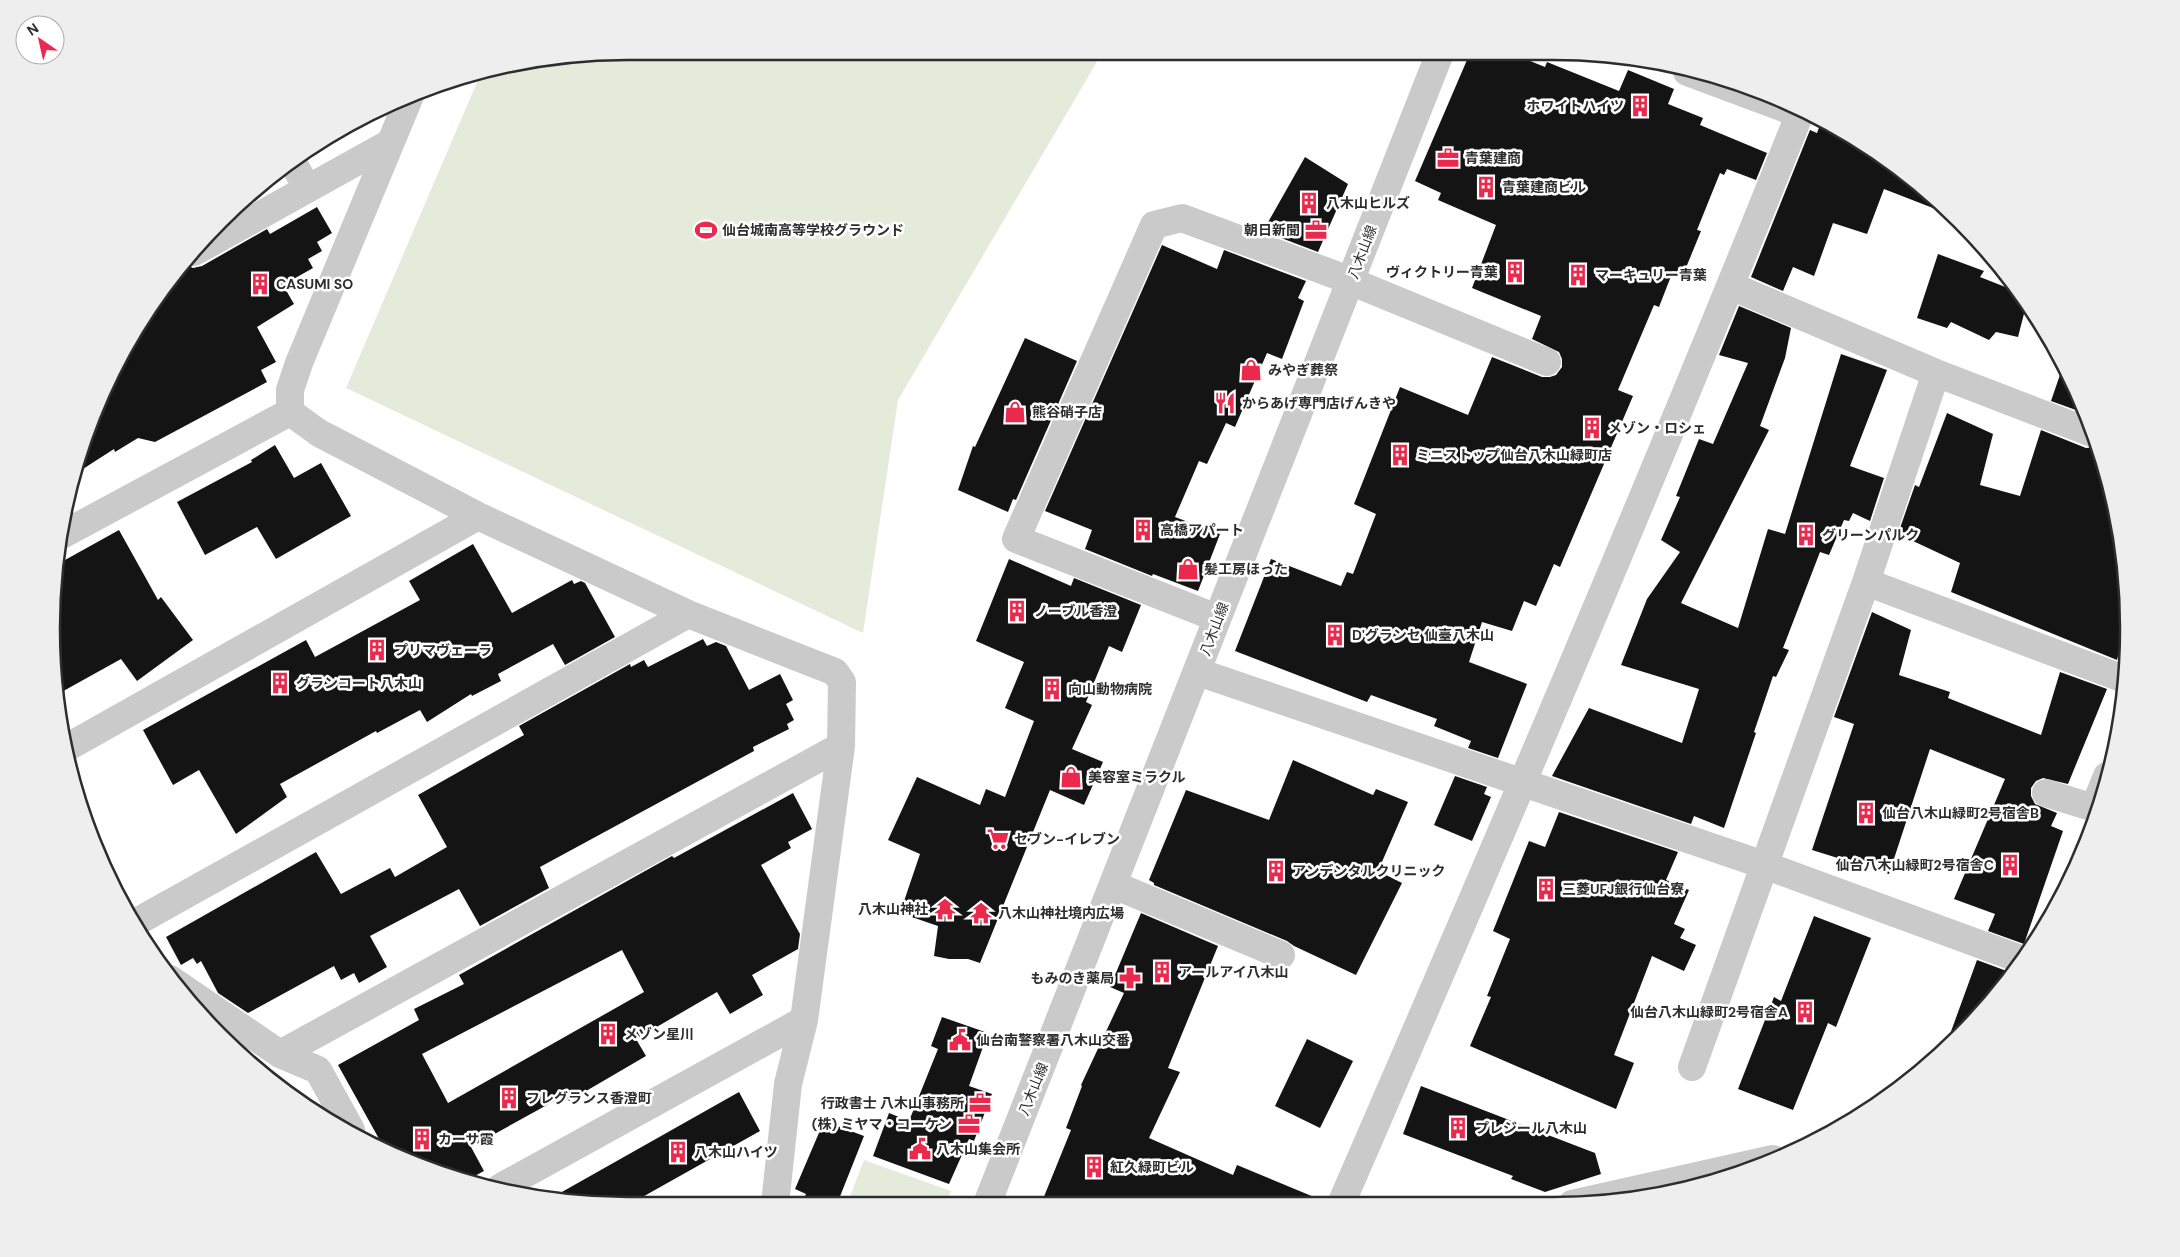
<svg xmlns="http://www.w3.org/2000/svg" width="2180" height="1257" font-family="'DM Sans','Noto Sans JP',sans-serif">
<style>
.green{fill:#e5ebda}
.building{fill:#141414;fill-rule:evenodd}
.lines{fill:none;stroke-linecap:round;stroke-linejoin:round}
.minor{stroke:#cacaca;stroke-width:28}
.tertiary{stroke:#cacaca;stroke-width:28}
.labels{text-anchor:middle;stroke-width:5;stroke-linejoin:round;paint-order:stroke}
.poi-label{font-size:14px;font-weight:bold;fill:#2d2d2d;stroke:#fff;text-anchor:start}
.street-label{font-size:14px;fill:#2d2d2d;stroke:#fff}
.rim{fill:none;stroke:#2d2d2d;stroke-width:2.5}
</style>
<rect width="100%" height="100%" fill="#fff"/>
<!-- green -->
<path class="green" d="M1096,54L1098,60L898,400L863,633L346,388L481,73L553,56Z
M864,1160L951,1191L946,1204H847Z"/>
<!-- building -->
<path class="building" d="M1470,53H1510L1545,67L1547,62L1619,91L1628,70L1674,89L1668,104L1703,118L1700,125L1767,153L1756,180L1727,169L1724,175L1720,173L1697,230L1701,231L1683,275L1673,271L1659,307L1654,305L1618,390L1633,396L1560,567L1554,564L1536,606L1524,601L1512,631L1482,622L1469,662L1527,684L1498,758L1468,748L1471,741L1434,726L1437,719L1371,695L1367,702L1235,651L1271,559L1341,586L1347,572L1353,574L1376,514L1354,504L1400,387L1468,415L1492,357L1542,377H1550L1556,375L1562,367V359L1559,352L1532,339L1541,316L1472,288L1496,225L1438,200L1441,193L1415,181Z
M1820,125L1872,148L1941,205L1938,210L1884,189L1867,234L1833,223L1814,276L1793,267L1783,291L1751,277L1810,130L1817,133Z
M1305,157L1348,184L1318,252L1263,231Z
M249,195L253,201L223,218Z
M317,207L332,233L317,242L322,251L308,259L313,268L283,285L294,304L257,327L276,362L261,370L267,382L155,442L138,438L115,452L114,449L72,476L111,373L149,308L184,264L193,268L202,266L267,229L270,234Z
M1162,245L1217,269L1224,250L1306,281L1298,298L1304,301L1282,359L1267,353L1235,427L1226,423L1207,464L1199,461L1175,517L1220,534L1198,591L1153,574L1152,576L1085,549L1092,530L1045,511Z
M1938,254L1984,271L1980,277L2018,292L2027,302L2018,337L1996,332L1989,340L1951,322L1947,328L1917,318Z
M1739,306L1791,328L1785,358L1760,426L1769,430L1681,603L1738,628L1768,529L1785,534L1841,354L1887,370L1850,466L1884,478L1870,521L1853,513L1849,521L1844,520L1829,555L1820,552L1783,648L1789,650L1776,677L1773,676L1754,732L1756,733L1724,828L1694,816L1691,824L1552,776L1589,708L1682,743L1699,689L1621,665L1647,599L1680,552L1661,540L1680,497L1676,496L1699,439L1713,444L1748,363L1719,355Z
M1025,338L1077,361L1016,500L1013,499L1008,512L958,490L973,446L975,447Z
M2063,366L2085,407L2087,414L2051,401Z
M1947,413L1993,434L1980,485L2020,496L2041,430L2086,448L2097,447L2118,516L2128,619L2117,660L1951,592L1960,563L1898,534L1915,485L1919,487Z
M275,445L294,478L321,463L351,516L276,559L257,527L205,555L177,502L252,462L251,460Z
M119,530L158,600L161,597L193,640L137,681L121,659L58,694L52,666L56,565Z
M473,544L512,613L572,580L574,584L581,581L585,583L615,637L565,665L553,644L498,674L501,681L472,696L471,694L427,722L420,710L377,733L376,731L280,784L287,797L236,834L199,770L173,785L143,730L306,640L315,657L420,600L409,581Z
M1009,559L1071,586L1074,578L1141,605L1122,652L1109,646L1086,702L1092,705L1072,749L1103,762L1084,805L1050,790L980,963L968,959H949L934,956L938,926L900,913L920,854L888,840L917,777L980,805L986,789L1005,797L1034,721L1005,708L1024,662L976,641Z
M1872,612L1911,630L1899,675L1950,692L1948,698L2041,735L2060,672L2107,689L2068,784L2043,778L2036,781L2031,788V796L2035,804L2057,813L2051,826L2063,831L2024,944L1988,931L1995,914L1954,899L2005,779L1930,749L1889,874L1812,850L1854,724L1834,717Z
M703,639L707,646L716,642L726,646L749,690L780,674L793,700L786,704L794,720L787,724L789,729L753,747L754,751L540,867L549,888L480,926L459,889L370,936L387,967L359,983L354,973L341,980L334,966L248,1013L218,993L201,961L197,964L193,958L181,965L166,937L316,852L341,894L390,868L395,877L447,847L418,795L524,735L519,726L630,664L631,667L644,660L648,667Z
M1293,760L1373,795L1376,789L1408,802L1378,871L1402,883L1356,975L1294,946L1287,941L1154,885V883L1149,880L1186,790L1269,820Z
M1455,776L1487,787L1484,794L1491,797L1472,841L1434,825Z
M793,793L812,829L788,842L791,848L761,865L800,934L798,949L752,975L763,995L730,1014L717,992L636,1039L646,1056L569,1101L565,1095L471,1147L484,1171L467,1180L443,1175L383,1146L338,1065L419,1020L414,1009L464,984L459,975L672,856L674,858ZM622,950L644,992L448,1103L422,1054Z
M1559,812L1678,852L1666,880L1689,890L1674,924L1685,929L1680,938L1696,945L1684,971L1652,956L1614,1055L1634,1063L1616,1109L1470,1046L1491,997L1487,996L1510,939L1493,931L1529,841L1545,847Z
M1141,913L1218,946L1168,1068L1180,1072L1149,1138L1233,1175L1237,1165L1326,1202V1204H1041L1071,1130L1066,1128L1082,1086L1081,1085L1124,993L1110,987Z
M1814,916L1871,938L1836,1027L1828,1023L1793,1110L1738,1089L1774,997L1781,1001Z
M1977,960L2012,973L1959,1037L1945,1048Z
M942,1017L988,1033L969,1086L992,1094L974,1141L969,1139L949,1184L873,1156L889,1113L909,1121L938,1049L931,1046Z
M1307,1039L1353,1061L1320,1128L1275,1106Z
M1421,1086L1595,1153L1601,1174L1545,1192L1511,1179L1513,1176L1403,1134Z
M739,1092L760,1131L630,1204H590L553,1197Z
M824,1121L864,1136L837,1204H802L806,1194L795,1189Z"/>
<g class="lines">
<!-- minor -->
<path class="minor" d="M1687,72L1800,114
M410,96L299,363L290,390V412L319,433L478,516L688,614L835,672L842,682L841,746L804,1020L788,1084L775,1204
M292,161L307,188
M194,252L390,143
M1731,286L1936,373L2092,433
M60,536L290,412
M1866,582L2124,679
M1217,618L1016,539L1154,225L1182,218L1333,274L1547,362
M1198,672L1764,865L2023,960
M68,747L478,516
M2046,793L2094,808L2107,776
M1114,885L1281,955
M133,924L688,614
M170,979L280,1054L318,1070L351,1130
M280,1054L841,746
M1692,1067L1866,582L1936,373
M501,1187L804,1020
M1341,1204C1498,842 1653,480 1800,113
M1572,1204L1773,1159"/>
<!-- tertiary -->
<path class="tertiary" d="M987,1204L1440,53"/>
</g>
<!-- icons -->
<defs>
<g id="building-bare" transform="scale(1.725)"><path d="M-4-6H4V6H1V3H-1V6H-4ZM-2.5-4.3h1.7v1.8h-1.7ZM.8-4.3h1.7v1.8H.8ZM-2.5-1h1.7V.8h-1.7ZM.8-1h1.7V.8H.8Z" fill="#ea294d" stroke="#fff" stroke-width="2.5" paint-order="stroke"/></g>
<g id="office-bare" transform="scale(1.725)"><path d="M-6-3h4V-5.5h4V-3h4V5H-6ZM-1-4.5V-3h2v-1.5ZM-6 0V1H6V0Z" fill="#ea294d" stroke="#fff" stroke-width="2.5" paint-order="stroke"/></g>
<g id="stadium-bare" transform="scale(1.725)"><path d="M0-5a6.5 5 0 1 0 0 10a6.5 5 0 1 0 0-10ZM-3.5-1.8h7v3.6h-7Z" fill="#ea294d" stroke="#fff" stroke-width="2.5" paint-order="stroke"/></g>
<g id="shop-bare" transform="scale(1.725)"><path d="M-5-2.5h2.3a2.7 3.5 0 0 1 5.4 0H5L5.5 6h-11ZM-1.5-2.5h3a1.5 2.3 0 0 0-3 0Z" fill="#ea294d" stroke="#fff" stroke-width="2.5" paint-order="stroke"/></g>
<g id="restaurant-bare" transform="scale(1.725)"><path d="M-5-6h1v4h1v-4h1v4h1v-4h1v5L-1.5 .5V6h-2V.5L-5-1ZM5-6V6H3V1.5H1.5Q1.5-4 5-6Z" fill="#ea294d" stroke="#fff" stroke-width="2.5" paint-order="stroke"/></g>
<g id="supermarket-bare" transform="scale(1.725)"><path d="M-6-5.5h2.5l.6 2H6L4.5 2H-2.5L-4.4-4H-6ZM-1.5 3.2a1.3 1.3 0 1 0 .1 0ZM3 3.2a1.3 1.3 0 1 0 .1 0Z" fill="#ea294d" stroke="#fff" stroke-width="2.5" paint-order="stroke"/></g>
<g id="temple-bare" transform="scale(1.725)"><path d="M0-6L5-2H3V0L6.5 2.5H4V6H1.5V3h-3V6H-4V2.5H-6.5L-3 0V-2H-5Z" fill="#ea294d" stroke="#fff" stroke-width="2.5" paint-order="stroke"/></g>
<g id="pharmacy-bare" transform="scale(1.725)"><path d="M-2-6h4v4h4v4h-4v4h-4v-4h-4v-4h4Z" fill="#ea294d" stroke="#fff" stroke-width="2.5" paint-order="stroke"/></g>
<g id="civic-bare" transform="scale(1.725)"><path d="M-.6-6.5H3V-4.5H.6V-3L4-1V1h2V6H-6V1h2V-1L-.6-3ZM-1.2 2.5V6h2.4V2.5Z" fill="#ea294d" stroke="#fff" stroke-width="2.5" paint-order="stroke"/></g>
</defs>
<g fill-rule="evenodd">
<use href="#building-bare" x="1640" y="106"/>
<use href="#office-bare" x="1448" y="158"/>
<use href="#building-bare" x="1486" y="187"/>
<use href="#building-bare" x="1309" y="203"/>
<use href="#stadium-bare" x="706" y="230"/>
<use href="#office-bare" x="1316" y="230"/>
<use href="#building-bare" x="1515" y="272"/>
<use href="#building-bare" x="1578" y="275"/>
<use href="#building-bare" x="260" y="284"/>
<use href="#shop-bare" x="1251" y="370"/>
<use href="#restaurant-bare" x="1225" y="403"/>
<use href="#shop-bare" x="1015" y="412"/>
<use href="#building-bare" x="1592" y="428"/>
<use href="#building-bare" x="1400" y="455"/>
<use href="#building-bare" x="1143" y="530"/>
<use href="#building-bare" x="1806" y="535"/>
<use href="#shop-bare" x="1188" y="569"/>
<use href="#building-bare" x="1017" y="611"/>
<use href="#building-bare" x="1335" y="635"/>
<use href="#building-bare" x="377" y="650"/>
<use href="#building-bare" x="280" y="683"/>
<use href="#building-bare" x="1052" y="689"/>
<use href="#shop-bare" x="1071" y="777"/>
<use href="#building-bare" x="1866" y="813"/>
<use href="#supermarket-bare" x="998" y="839"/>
<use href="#building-bare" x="2010" y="865"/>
<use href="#building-bare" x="1276" y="871"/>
<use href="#building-bare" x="1546" y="889"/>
<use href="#temple-bare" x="945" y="909"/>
<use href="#temple-bare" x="981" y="913"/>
<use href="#building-bare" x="1162" y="972"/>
<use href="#pharmacy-bare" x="1130" y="978"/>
<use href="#building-bare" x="1805" y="1012"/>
<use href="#building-bare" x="608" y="1034"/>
<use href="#civic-bare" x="960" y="1040"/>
<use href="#building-bare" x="509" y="1098"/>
<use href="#office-bare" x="980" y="1103"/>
<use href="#office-bare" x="969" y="1124"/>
<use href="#building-bare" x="1458" y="1128"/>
<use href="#building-bare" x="422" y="1139"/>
<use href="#civic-bare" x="920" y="1149"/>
<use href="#building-bare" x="678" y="1152"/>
<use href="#building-bare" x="1094" y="1167"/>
</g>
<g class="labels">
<!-- poi labels -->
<g class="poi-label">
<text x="1624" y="111" text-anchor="end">ホワイトハイツ</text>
<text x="1465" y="163">青葉建商</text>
<text x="1502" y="192">青葉建商ビル</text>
<text x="1326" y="208">八木山ヒルズ</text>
<text x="722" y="235">仙台城南高等学校グラウンド</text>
<text x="1300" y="235" text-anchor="end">朝日新聞</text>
<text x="1498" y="277" text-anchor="end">ヴィクトリー青葉</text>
<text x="1595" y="280">マーキュリー青葉</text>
<text x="276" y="289">CASUMI SO</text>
<text x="1268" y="375">みやぎ葬祭</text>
<text x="1242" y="408">からあげ専門店げんきや</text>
<text x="1032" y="417">熊谷硝子店</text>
<text x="1608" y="433">メゾン・ロシェ</text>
<text x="1416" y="460">ミニストップ仙台八木山緑町店</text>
<text x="1160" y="535">高橋アパート</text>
<text x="1822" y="540">グリーンパルク</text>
<text x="1204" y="574">髪工房ほった</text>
<text x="1034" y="616">ノーブル香澄</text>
<text x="1352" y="640">D'グランセ 仙臺八木山</text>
<text x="394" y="655">プリマヴェーラ</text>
<text x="296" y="688">グランコート八木山</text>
<text x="1068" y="694">向山動物病院</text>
<text x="1088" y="782">美容室ミラクル</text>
<text x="1882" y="818">仙台八木山緑町2号宿舎B</text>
<text x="1014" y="844">セブン-イレブン</text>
<text x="1994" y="870" text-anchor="end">仙台八木山緑町2号宿舎C</text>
<text x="1292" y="876">アンデンタルクリニック</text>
<text x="1562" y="894">三菱UFJ銀行仙台寮</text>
<text x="928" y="914" text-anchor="end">八木山神社</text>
<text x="998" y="918">八木山神社境内広場</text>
<text x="1178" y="977">アールアイ八木山</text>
<text x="1114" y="983" text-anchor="end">もみのき薬局</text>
<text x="1788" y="1017" text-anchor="end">仙台八木山緑町2号宿舎A</text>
<text x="624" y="1039">メゾン星川</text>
<text x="976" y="1045">仙台南警察署八木山交番</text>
<text x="526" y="1103">フレグランス香澄町</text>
<text x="964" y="1108" text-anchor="end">行政書士 八木山事務所</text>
<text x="952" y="1129" text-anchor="end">(株) ミヤマ・コーケン</text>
<text x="1475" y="1133">プレジール八木山</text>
<text x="438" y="1144">カーサ霞</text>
<text x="936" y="1154">八木山集会所</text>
<text x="694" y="1157">八木山ハイツ</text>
<text x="1110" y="1172">紅久緑町ビル</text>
</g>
<!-- street labels -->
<g class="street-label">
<text transform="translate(1362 252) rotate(-69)" y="5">八木山線</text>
<text transform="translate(1214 629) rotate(-69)" y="5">八木山線</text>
<text transform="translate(1033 1089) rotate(-68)" y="5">八木山線</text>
</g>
</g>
<!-- crop -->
<path d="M0 0H2180V1257H0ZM628 60H1552A568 568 0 0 1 2120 628V629A568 568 0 0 1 1552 1197H628A568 568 0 0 1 60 629V628A568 568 0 0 1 628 60Z" fill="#eee" fill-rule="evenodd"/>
<path class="rim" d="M628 60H1552A568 568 0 0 1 2120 628V629A568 568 0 0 1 1552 1197H628A568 568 0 0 1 60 629V628A568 568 0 0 1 628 60Z"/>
<!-- north arrow -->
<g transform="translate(40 40) rotate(326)"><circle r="24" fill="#ffffff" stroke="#ababab"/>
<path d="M0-4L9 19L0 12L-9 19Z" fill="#ea294d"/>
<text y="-8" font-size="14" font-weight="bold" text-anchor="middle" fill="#2d2d2d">N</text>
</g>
</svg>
